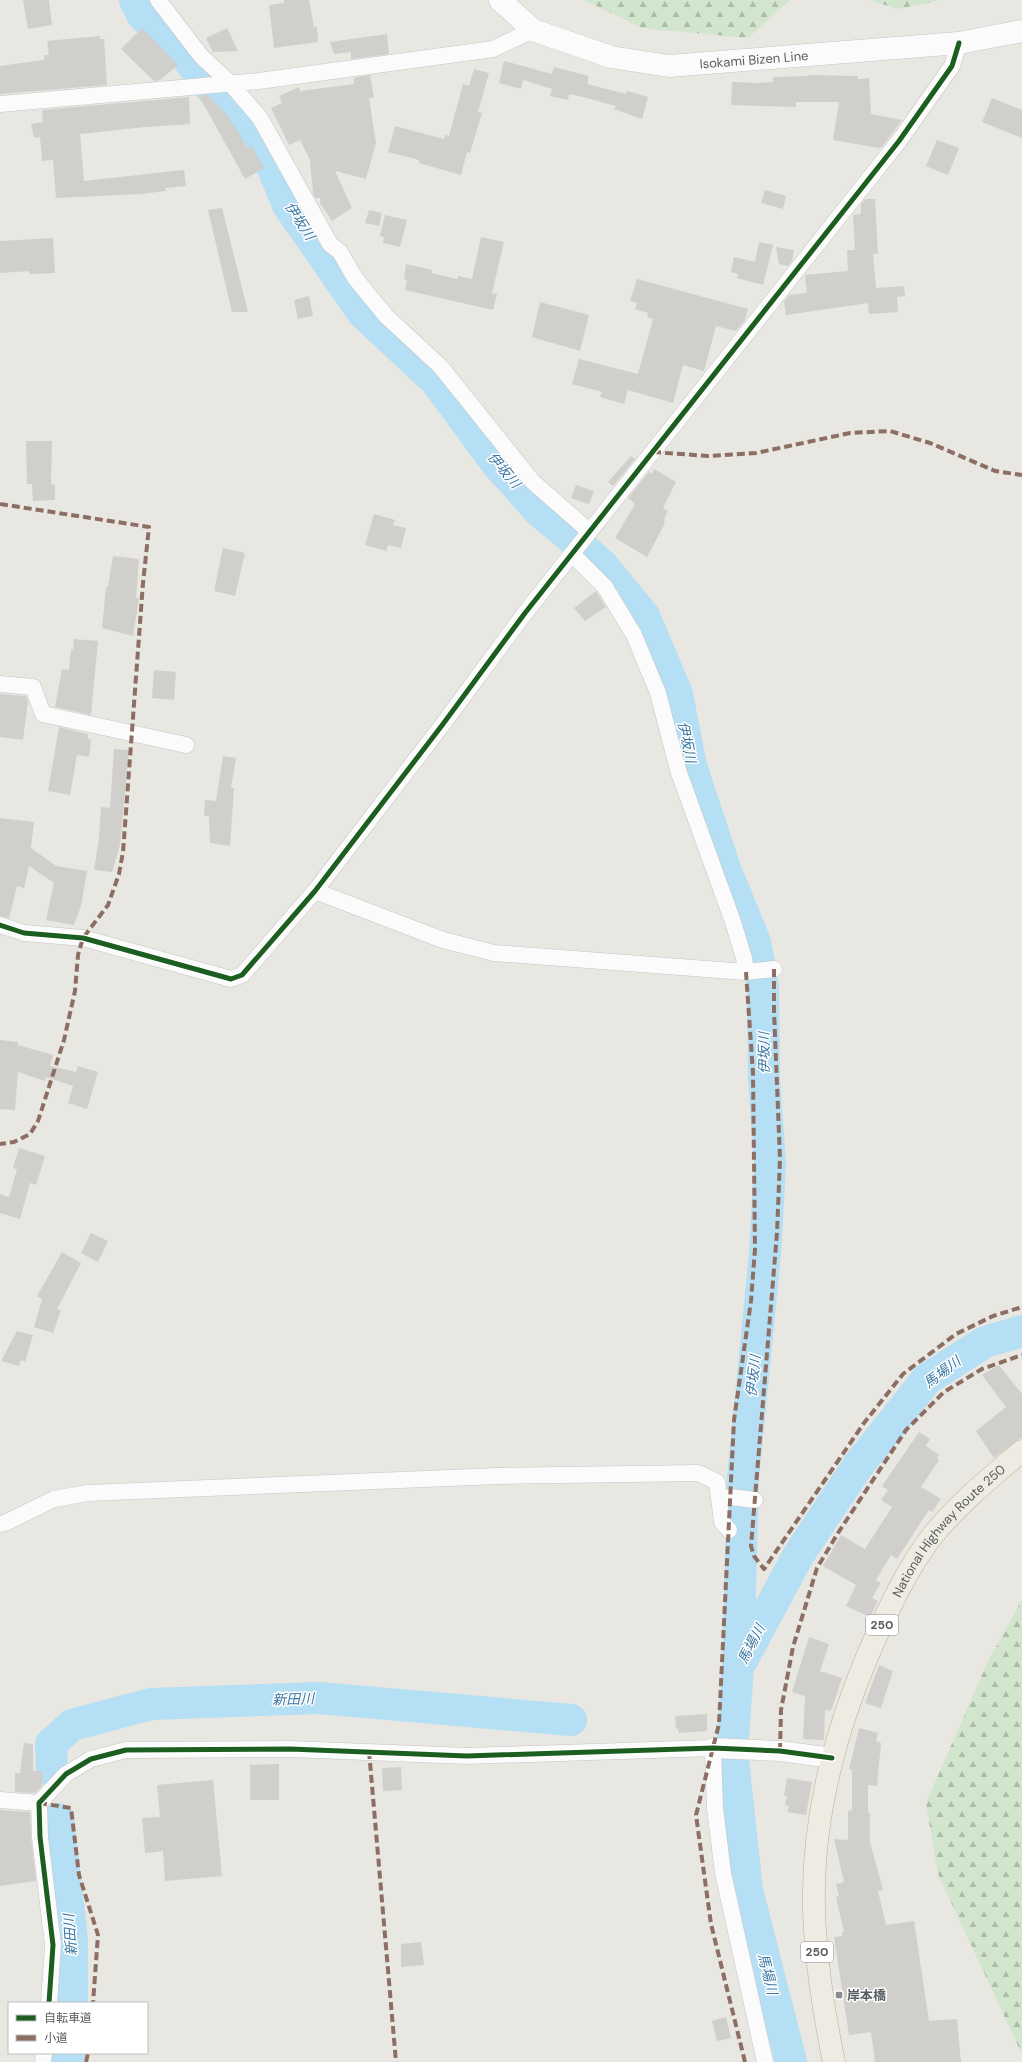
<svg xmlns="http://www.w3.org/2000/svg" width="1022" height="2062" font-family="'DM Sans','Noto Sans JP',sans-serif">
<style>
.forest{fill:url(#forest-firs)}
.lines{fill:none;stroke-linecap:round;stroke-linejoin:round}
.river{stroke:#b5dff4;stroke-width:32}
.building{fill:#d0cfcc}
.minor-casing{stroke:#c5c5c4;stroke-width:17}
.tertiary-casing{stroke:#c5c5c4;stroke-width:21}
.secondary-casing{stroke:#c5c6c5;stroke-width:23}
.trunk-casing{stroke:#bead91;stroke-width:23}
.minor{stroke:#fcfbfb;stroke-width:16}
.tertiary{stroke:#fcfbfb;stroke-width:20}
.secondary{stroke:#fcfbfb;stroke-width:22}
.trunk{stroke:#eeebe2;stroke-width:22}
.quiet{stroke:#8d6e63;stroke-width:4;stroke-dasharray:8 4;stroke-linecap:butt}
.cycleway-casing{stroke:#fff;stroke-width:8}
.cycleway{stroke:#1b5e20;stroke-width:5}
.poi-dot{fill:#8a8d8e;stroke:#fff;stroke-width:1.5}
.labels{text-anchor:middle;stroke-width:3;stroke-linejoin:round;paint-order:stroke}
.shield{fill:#fff;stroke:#8a8e90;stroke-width:1}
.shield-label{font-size:12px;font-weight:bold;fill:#585d60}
.street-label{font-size:13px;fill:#585d60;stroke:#fff}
.poi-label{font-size:13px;font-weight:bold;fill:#585d60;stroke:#fff;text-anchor:start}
.water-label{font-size:14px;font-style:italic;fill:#3c78a4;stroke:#fff}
</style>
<defs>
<pattern id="forest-firs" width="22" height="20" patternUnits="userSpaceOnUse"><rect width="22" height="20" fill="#d2e5cd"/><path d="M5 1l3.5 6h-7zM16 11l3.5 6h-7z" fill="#adbdaa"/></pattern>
</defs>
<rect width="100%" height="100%" fill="#e8e7e2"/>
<!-- forest -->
<path class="forest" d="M584,0H790L748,38L642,28Z
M869,0H941L898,9Z
M1022,1600V2054L938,1874L926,1803L989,1659Z"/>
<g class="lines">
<!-- river -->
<path class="river" d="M135,0L143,16L181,51L269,159L288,205L363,313L436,381L497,464L540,512L568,535L602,565L644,616L677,694L691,766L726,871L755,942L763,987L764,1078L770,1164L765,1254L743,1478L738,1666L732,1751L747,1890L791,2062
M741,1662L798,1556L857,1467L927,1379L985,1342L1022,1331
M52,1771L51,1744L72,1725L151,1704L319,1698L571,1720
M58,1819L72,1939V2003
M67,2062L69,2053"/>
</g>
<!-- building -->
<path class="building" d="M23,0H49L52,25L28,29Z
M284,0H309L314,27H317L318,42L274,48L269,5L284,3Z
M142,28L178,65L160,80L154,81L121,49Z
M227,28L238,51L213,52L206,38Z
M387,34L389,54L351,59V52L334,54L330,42Z
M100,36V39H104L107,85L0,94V66L44,60V55H49L47,41Z
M504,61L552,74L554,67L589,76L587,84L626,94L627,91L648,97L642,119L614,109L616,106L583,97L569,94L568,100L550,96L552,89L523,80L521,89L499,83Z
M474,69L489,73L478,112L482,113L470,153L467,152L461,175L419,163V160L388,152L395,126L444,139L445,135L449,136L463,84L469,86Z
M370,75L374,98H369L376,143L366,179L335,171L352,208L332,221L320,203V198H315L313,193L310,160L300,140L289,145L271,108L282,103L279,96L299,87L300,91L348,85L354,84V78Z
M809,75L858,76V79L869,78L871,114L902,120L882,147L879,148L833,140L839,102H796V107L731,105L732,82L759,83L773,82V77L809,76Z
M208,95L228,116L232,125L234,124L247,148L251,145L264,168L245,179L199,96Z
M189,97L190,124L145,127L80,134L84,181L184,170L186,186L165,188L166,191L141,194L56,198L53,160L42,161L40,137L34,138L31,124L43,122L42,110Z
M992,98L1022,110V138L982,122Z
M937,140L959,148L948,175L926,166Z
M765,190L786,196L783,209L761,203Z
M865,199H875L878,254H873L876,288L904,286L905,296L897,297L898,312L869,314L868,303L786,315L784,301L789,295L807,293L805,275L848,271L847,250H855L853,215L861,214V205Z
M222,208L248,312H232L208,210Z
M369,210L382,213L379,226L365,223Z
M385,215L407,220L400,247L383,243L384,237L380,236Z
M481,237L504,242L492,293L497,294L493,310L405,290L407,280L404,279L406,264L432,270L431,273L457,279L458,276L472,279Z
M53,238L55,273L30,274L29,271L0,273V241Z
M759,242L773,245L763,285L737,278L738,274L731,272L734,257L755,262Z
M776,247L794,250L792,261L788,266L779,264Z
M637,279L748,309L745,320L736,331L716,326L704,371L683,365L673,403L628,390L624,404L600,397L602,392L572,384L579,359L638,374L653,319L647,317L648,313L635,309L637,303L630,301Z
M309,296L313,316L298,319L294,300Z
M540,302L589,315L580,351L532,337Z
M26,441H52L51,484L55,485V500L33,501L32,484H27Z
M631,456L635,459L613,486L608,482Z
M654,469L676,482L663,508L668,511L665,516L664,525L647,557L615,538L635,504L628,498L649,472L652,474Z
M576,485L594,491L589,504L571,498Z
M374,514L395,520L393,525L406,528L401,548L388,545L386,551L365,545Z
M223,548L245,553L235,596L214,591Z
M113,556L139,559L136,598H139L133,636L102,628L106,587H108Z
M596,591L606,607L585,621L574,608Z
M74,639L98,641L91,715L55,707L62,669L69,670L71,649L73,650Z
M154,670L176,672L174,700L152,698Z
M0,694L26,696L28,701L23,740L0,737Z
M59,727L88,734V739H91L89,757L77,755L70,795L48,791Z
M114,749L129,750L120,845L112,872L94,870L99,838L101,807L110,808Z
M223,756L236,758L231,788H234L230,846L210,843L209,816H204L205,800L216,801Z
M0,818L34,822L31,848L56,866L87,871L81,906L74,925L46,920L54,883L29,866L24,888L17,886L9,918L0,916Z
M0,1040L18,1042V1045L53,1055L50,1066L76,1072L78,1066L98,1072L87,1109L68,1103L73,1086L46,1077L45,1081L18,1072L15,1110L0,1109Z
M19,1148L45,1156L36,1185L30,1183L20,1219L0,1213V1194L9,1197L17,1169L13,1168Z
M91,1233L108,1241L98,1262L81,1253Z
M62,1252L81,1263L57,1309L61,1310L53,1333L34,1327L42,1299L37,1296Z
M17,1331L33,1335L25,1362L21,1360L19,1366L1,1361Z
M999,1365L1022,1394V1437L994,1458L976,1431L1006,1407L982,1375Z
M919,1432L930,1439L926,1446L939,1455L937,1458L939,1460L921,1487L941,1499L932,1512L929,1510L897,1559L891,1555L876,1580L881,1583L872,1598L878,1601L870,1617L846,1606L856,1585L823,1566L841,1535L865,1549L892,1507L881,1500L888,1490L882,1486Z
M809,1637L829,1644L820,1671L842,1678L831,1711L825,1710L824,1740L803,1739L805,1696L792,1692Z
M879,1665L893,1671L881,1708L865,1703Z
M707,1714V1731L679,1733L678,1729H676L675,1716Z
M859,1728L878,1733L876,1741L881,1743L877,1786L868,1785V1813H870V1842L883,1890L878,1891L886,1925L914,1921L929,2021L957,2019L961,2062H875L871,2032L849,2035L834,1937L842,1936V1932H844L836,1897L839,1896L836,1884L844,1882L834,1839L848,1840V1811L852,1810V1770L849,1769Z
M24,1743L33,1744V1771H42V1786L35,1793L15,1792V1773H20Z
M279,1764V1800H250V1765Z
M401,1767L402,1790L383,1791L382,1768Z
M787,1778L812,1782L806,1815L787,1812L789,1806L785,1805L787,1796H784Z
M213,1780L222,1876L165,1881L163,1851L145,1853L142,1818L160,1817L157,1785Z
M0,1810L30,1812L31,1838L36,1881L0,1886Z
M421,1942L424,1965L401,1967V1944Z
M726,2017L731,2038L717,2041L712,2021Z"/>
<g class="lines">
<!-- minor casing -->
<g class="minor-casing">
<path id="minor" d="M158,0L201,56L230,83L260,118L330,244L340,252L355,278L386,316L441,367L533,482L589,531
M0,104L259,81L493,49L533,30
M572,554L605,587L634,635L658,693L678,770L733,922L744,958L746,972
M0,684L33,687L43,714L186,745
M315,891L443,940L494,953L746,972L774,969
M0,925L24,933L83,938L231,979L242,975L315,891L443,724L525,613L899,141L952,66L959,43
M730,1497L755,1500
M0,1524L5,1523L54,1499L88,1493L498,1476L698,1473L717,1482L722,1522L729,1530
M0,1800L39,1803
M49,2003L53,1945L40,1837L39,1803L66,1774L91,1759L126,1750L290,1749L467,1756L713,1748L715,1808L723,1873L765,2062
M43,2062L44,2053"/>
</g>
<!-- tertiary casing -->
<g class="tertiary-casing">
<path id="tertiary" d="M713,1748L780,1751L832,1758"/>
</g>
<!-- secondary casing -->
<g class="secondary-casing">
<g id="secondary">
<path id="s1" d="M500,0L533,30L611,57L669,66L959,43L1022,31"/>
</g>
</g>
<!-- trunk casing -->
<g class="trunk-casing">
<g id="trunk">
<path id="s2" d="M834,2062C825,2019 818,1975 815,1931C808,1832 834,1731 874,1641C891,1604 908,1567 933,1535C959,1503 991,1477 1022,1451"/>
</g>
</g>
<!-- minor -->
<use href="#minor" class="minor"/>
<!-- tertiary -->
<use href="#tertiary" class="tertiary"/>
<!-- secondary -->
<use href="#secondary" class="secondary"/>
<!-- trunk -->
<use href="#trunk" class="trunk"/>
<!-- quiet -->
<path class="quiet" d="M653,452L708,456L756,453L850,433L890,431L930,443L995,471L1022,475
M0,504L149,527L143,583L123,852L119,874L108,905L83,938L78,955L75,991L64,1040L38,1121L30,1134L14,1142L0,1144
M774,969V1010L780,1159L777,1233L751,1546L754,1556L764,1569L864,1423L903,1374L956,1334L993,1316L1022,1307
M369,1751L396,2062
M780,1751L781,1710L793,1647L817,1568L838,1533L906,1430L944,1392L982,1369L1022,1355
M39,1803L71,1808L79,1875L98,1935L93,2003
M86,2062L88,2053
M745,2062L711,1924L696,1815L719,1724L734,1420L751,1301L755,1249L753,1073L746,972"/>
<!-- cycleway casing -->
<g class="cycleway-casing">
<path id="cycleway" d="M0,925L24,933L83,938L231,979L242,975L315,891L443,724L525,613L899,141L952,66L959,43
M49,2003L53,1945L40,1837L39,1803L66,1774L91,1759L126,1750L290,1749L467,1756L713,1748L780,1751L832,1758"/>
</g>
<!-- cycleway -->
<use href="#cycleway" class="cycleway"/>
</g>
<!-- markers -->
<rect class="poi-dot" x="835" y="1991" width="8" height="8" rx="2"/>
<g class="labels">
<!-- shield labels -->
<g class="shield">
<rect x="866" y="1615" width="32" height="20" rx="3"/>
<rect x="801" y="1942" width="32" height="20" rx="3"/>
</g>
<g class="shield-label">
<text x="882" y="1629">250</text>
<text x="817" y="1956">250</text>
</g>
<!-- street labels -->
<g class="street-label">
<text dy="5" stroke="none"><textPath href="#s1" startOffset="271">Isokami Bizen Line</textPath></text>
<text dy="5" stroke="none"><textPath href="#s2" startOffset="566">National Highway Route 250</textPath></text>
</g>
<!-- poi labels -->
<g class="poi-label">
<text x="847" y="2000">岸本橋</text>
</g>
<!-- water labels -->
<g class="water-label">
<text transform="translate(300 221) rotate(57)" y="5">伊坂川</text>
<text transform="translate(504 470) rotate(50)" y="5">伊坂川</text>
<text transform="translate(687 742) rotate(78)" y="5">伊坂川</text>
<text transform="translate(764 1053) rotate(-91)" y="5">伊坂川</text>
<text transform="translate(942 1372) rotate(-37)" y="5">馬場川</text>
<text transform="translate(753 1376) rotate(-84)" y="5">伊坂川</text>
<text transform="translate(751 1644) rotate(-63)" y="5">馬場川</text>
<text transform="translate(293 1699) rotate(-2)" y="5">新田川</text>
<text transform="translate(70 1935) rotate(-94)" y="5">新田川</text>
<text transform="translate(768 1974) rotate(76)" y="5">馬場川</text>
</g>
</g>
<!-- legend -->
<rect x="8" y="2002" width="140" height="52" fill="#ffffff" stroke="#bcbebf"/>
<rect x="16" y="2015" width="20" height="6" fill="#1b5e20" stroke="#bcbebf"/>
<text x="44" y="2022" font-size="12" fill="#585d60">自転車道</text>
<rect x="16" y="2035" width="20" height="6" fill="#8d6e63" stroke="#bcbebf"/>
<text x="44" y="2042" font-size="12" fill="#585d60">小道</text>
</svg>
